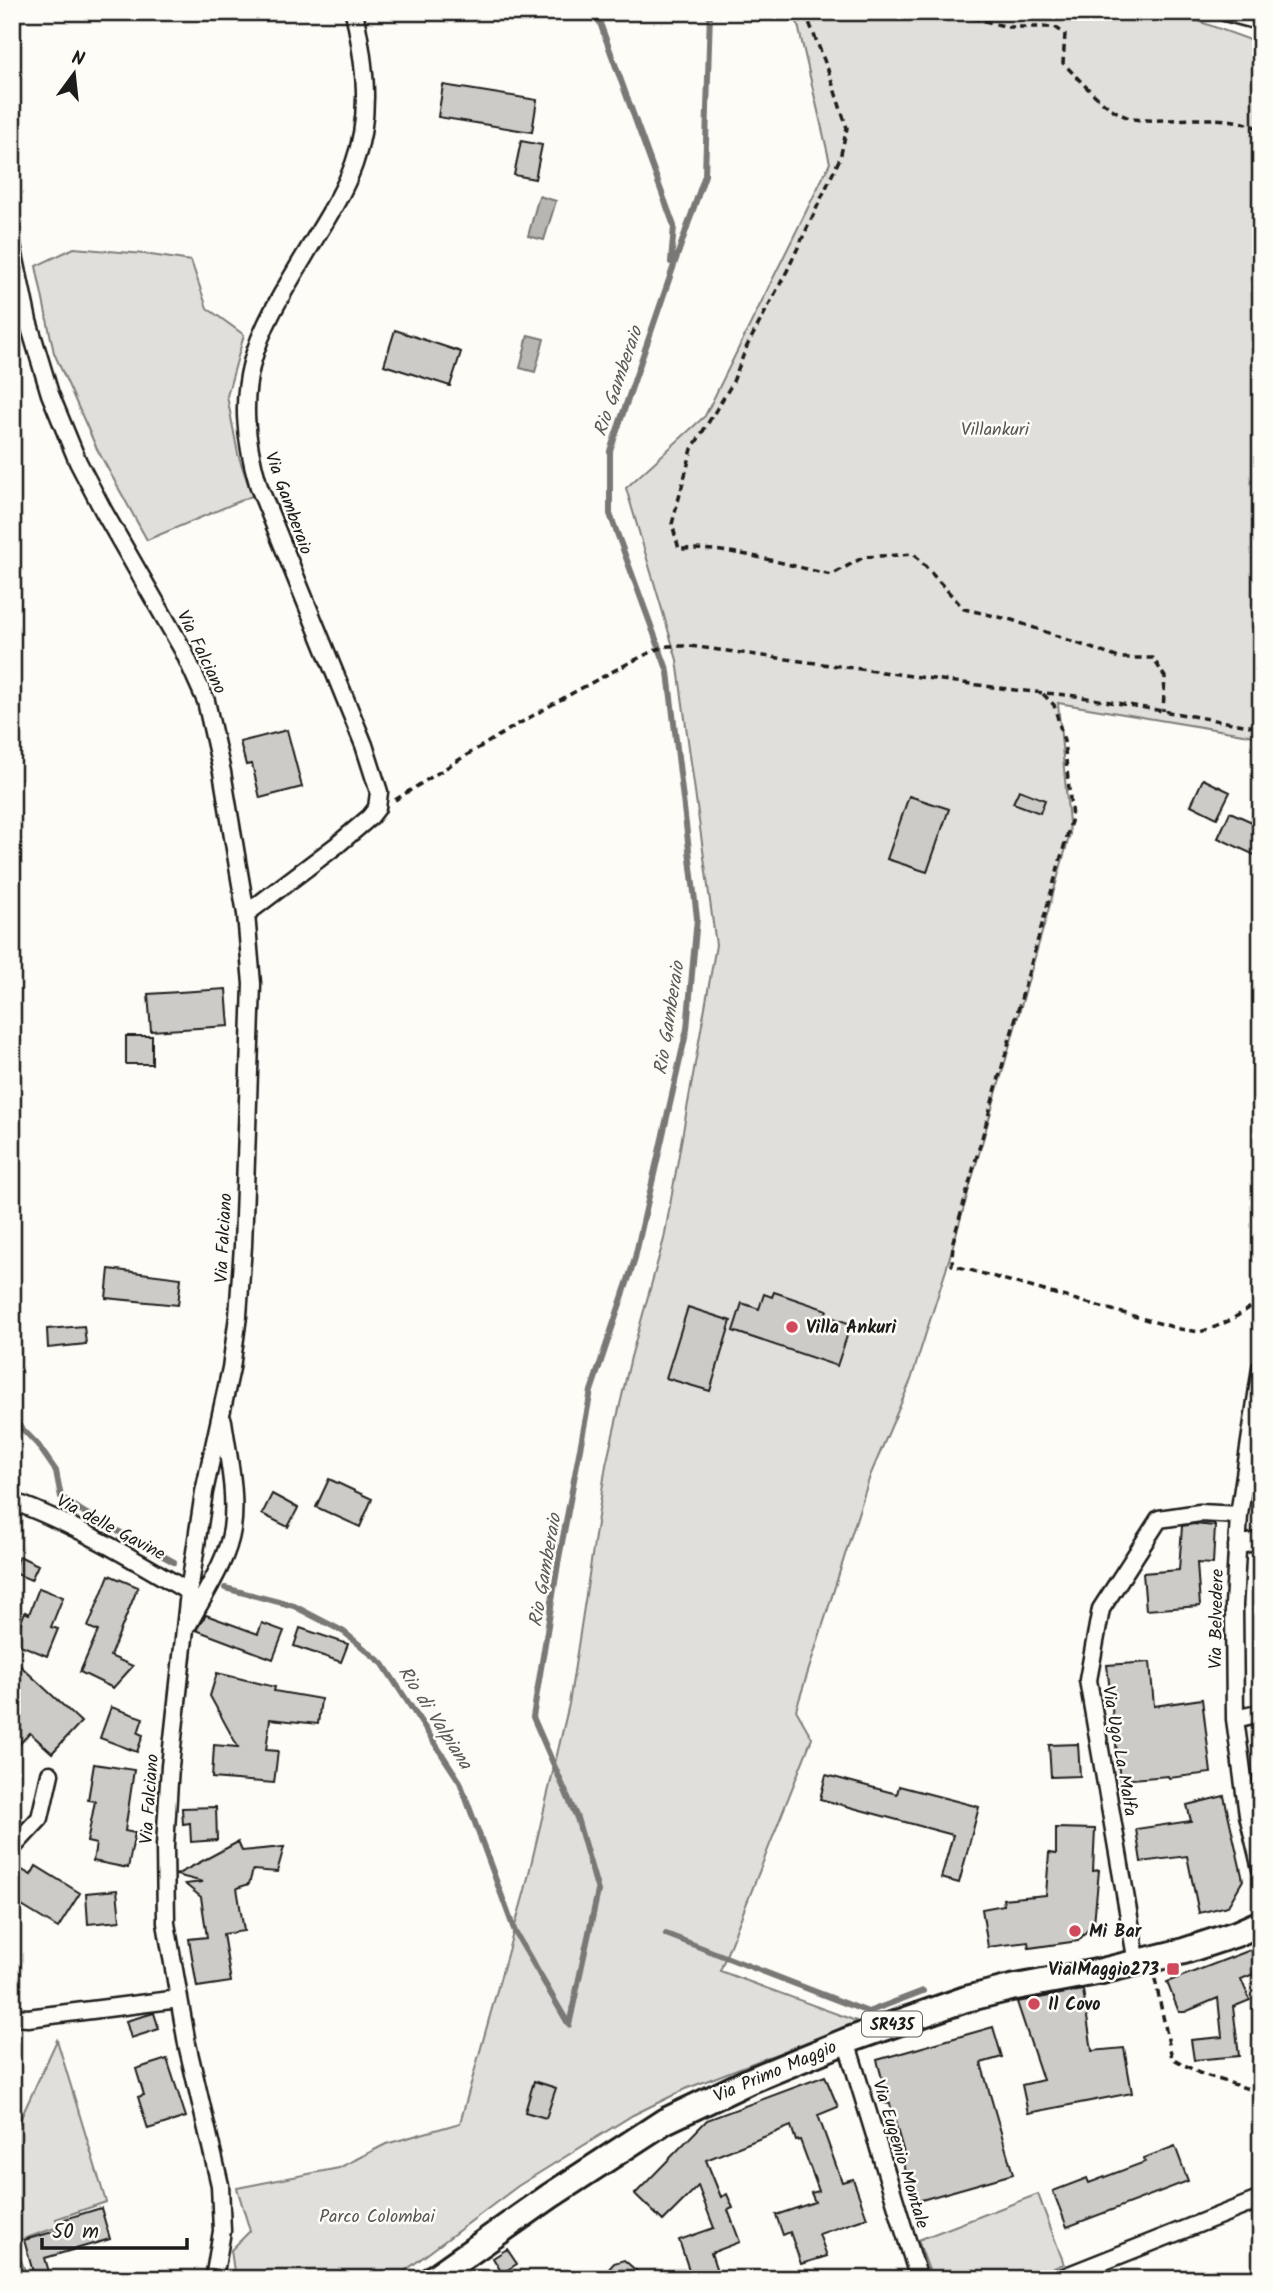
<svg xmlns="http://www.w3.org/2000/svg" width="1273" height="2291" font-family="Kalam,sans-serif">
<style>
.green{fill:#e0dfdb;stroke:#7e7e7c;stroke-width:2}
.water{fill:#b7b6b2;stroke:#797876;stroke-width:2}
.lines{fill:none;stroke-linecap:round;stroke-linejoin:round}
.stream{stroke:#797876;stroke-width:6}
.building{fill:#cccbc8;stroke:#1c1c1c;stroke-width:2}
.street-casing{stroke:#1c1c1c;stroke-width:21}
.primary-casing{stroke:#1c1c1c;stroke-width:30}
.path{stroke:#1c1c1c;stroke-width:3.5;stroke-dasharray:7 5;stroke-linecap:butt}
.street{stroke:#fdfcf7;stroke-width:16}
.primary{stroke:#fdfcf7;stroke-width:24}
.poi-dot{fill:#d1495b;stroke:#fdfcf7;stroke-width:2.5}
.labels{text-anchor:middle;stroke-width:5;stroke-linejoin:round;paint-order:stroke}
.shield{fill:#fdfcf7;stroke:#605f5e;stroke-width:2}
.shield-label{font-size:16px;font-weight:bold;fill:#1c1c1c}
.park-label{font-size:18px;fill:#575655;stroke:#fdfcf7}
.street-label{font-size:18px;fill:#1c1c1c;stroke:#fdfcf7}
.poi-label{font-size:18px;font-weight:bold;fill:#1c1c1c;stroke:#fdfcf7;text-anchor:start}
.water-label{font-size:19px;font-style:italic;fill:#5a5a58;stroke:#fdfcf7}
</style>
<rect width="100%" height="100%" fill="#fdfcf7"/>
<filter id="ink" filterUnits="userSpaceOnUse"><feTurbulence type="fractalNoise" baseFrequency=".0143" numOctaves="2"/><feDisplacementMap in="SourceGraphic" scale="14" xChannelSelector="R" yChannelSelector="G"/><feConvolveMatrix kernelMatrix="1 2 1 2 8 2 1 2 1" color-interpolation-filters="sRGB"/></filter>
<g filter="url(#ink)">
<!-- green -->
<path class="green" d="M795,12H1173L1259,43L1261,46V737L1058,703L1070,834L946,1270L911,1380L870,1476L796,1710L812,1738L720,1971L859,2022L688,2088L633,2115L518,2186L394,2279H235L231,2250L250,2231L237,2188L339,2168L386,2144L460,2123L525,1890L569,1704L606,1465L631,1357L664,1239L716,945L677,660L626,488L705,416L830,163Z
M74,248L144,254L191,261L207,308L244,335L227,396L238,454L252,496L147,540L97,449L54,353L36,266Z
M57,2040L106,2202L56,2219L58,2227L14,2242L27,2276L21,2279H12V2137Z
M1038,2194L1064,2264L1026,2279H932L918,2240Z"/>
<!-- water -->
<path class="water" d="M539,196L556,201L544,240L528,236Z
M528,335L544,339L535,372L520,368Z"/>
<g class="lines">
<!-- stream -->
<path class="stream" d="M596,12L674,226L671,262
M12,1418L38,1445L56,1471L61,1497L85,1513L174,1562
M225,1588L294,1606L344,1632L383,1664L460,1782L515,1932L569,2025
M666,1934L868,2012L923,1991
M569,2025L598,1891L577,1818L533,1717L559,1558L591,1391L634,1262L687,1029L697,918L668,672L610,514V451L705,175L710,12"/>
</g>
<!-- building -->
<path class="building" d="M443,85L537,100L532,132L438,117Z
M521,141L542,145L535,179L514,175Z
M395,330L461,352L450,386L384,365Z
M287,730L302,787L260,798L252,764L246,765L240,742Z
M1203,779L1230,792L1217,818L1191,805Z
M1019,790L1045,800L1040,813L1013,803Z
M909,796L949,809L927,872L887,859Z
M1230,812L1261,826V858L1218,838Z
M226,989L229,1026L151,1031L148,994Z
M126,1036H152V1064H126Z
M109,1269L181,1278L178,1305L106,1298Z
M774,1292L827,1310L825,1315L851,1324L837,1366L733,1331L742,1303L759,1309L764,1294L772,1297Z
M688,1307L731,1321L710,1391L666,1378Z
M84,1326L86,1344L48,1348L47,1329Z
M329,1479L372,1499L360,1527L316,1507Z
M272,1494L298,1508L288,1527L262,1514Z
M1194,1524L1215,1526L1213,1564L1197,1563L1200,1606L1146,1610L1143,1573L1179,1570L1182,1526Z
M19,1556L38,1565L31,1580L12,1572Z
M109,1575L138,1587L110,1656L133,1666L113,1688L80,1672L98,1631L88,1627Z
M39,1588L63,1597L51,1627L58,1629L47,1656L13,1642L25,1612L29,1614Z
M206,1615L258,1634L262,1623L284,1631L273,1659L196,1630Z
M300,1628L348,1644L341,1662L294,1646Z
M12,1658L81,1722L52,1753L30,1733L12,1752Z
M1150,1662L1154,1706L1202,1699L1211,1773L1169,1778L1168,1776L1120,1780L1107,1665Z
M217,1673L275,1687L274,1691L321,1699L318,1724L270,1719L266,1750L278,1751L274,1783L212,1778L214,1745L238,1747L210,1696Z
M111,1707L143,1718L138,1733L143,1735L137,1752L100,1738Z
M1078,1744L1080,1776L1051,1777L1049,1745Z
M94,1764L134,1770L125,1831L135,1833L128,1868L93,1861L96,1844L87,1842L95,1801L88,1800Z
M826,1775L897,1794L899,1786L979,1807L959,1883L941,1878L953,1835L820,1799Z
M1224,1796L1243,1880L1228,1906L1199,1913L1187,1856L1141,1862L1136,1829L1191,1821L1187,1805Z
M216,1807L217,1840L191,1842L190,1823L183,1824L182,1808Z
M1056,1828L1095,1829L1093,1871L1099,1870L1094,1923L1078,1941L1029,1948L1028,1942L988,1947L982,1909L1004,1905L1003,1899L1046,1895L1049,1853L1056,1854Z
M238,1842L242,1851L284,1847L277,1872L253,1870L249,1884L237,1888L244,1931L223,1934L231,1982L197,1987L189,1939L207,1937L201,1897L185,1884L203,1882L176,1875Z
M12,1864L31,1875L36,1866L80,1893L58,1928L12,1900Z
M117,1890L120,1921L88,1924L86,1893Z
M1261,1946V1971L1241,1979L1250,2000L1233,2007L1239,2056L1194,2060L1191,2040L1222,2037L1218,1998L1185,2012H1179L1167,1982Z
M1083,1990L1092,2051L1124,2048L1132,2093L1028,2113L1022,2085L1043,2080L1017,2002Z
M154,2013L159,2029L131,2038L126,2021Z
M993,2027L1002,2057L981,2063L1013,2174L918,2201L909,2172L904,2169L905,2157L890,2104L884,2103L886,2093L877,2060Z
M167,2059L186,2117L148,2129L138,2097L144,2095L136,2069Z
M825,2076L838,2107L818,2115L842,2182L853,2179L867,2218L819,2234L827,2256L801,2264L790,2232L783,2235L776,2215L815,2202L811,2193L819,2191L800,2140L796,2141L791,2126L706,2160L721,2197L727,2194L733,2208L728,2210L740,2242L711,2253L717,2271L692,2279L679,2240L714,2228L698,2186L663,2221L635,2194L707,2120Z
M534,2081L556,2088L546,2118L525,2112Z
M1175,2146L1188,2181L1067,2227L1053,2191L1087,2178L1089,2183L1145,2162L1144,2158Z
M101,2208L110,2239L45,2258L51,2279H35L24,2240L67,2228L65,2219Z
M507,2249L517,2264L502,2273L493,2258Z
M624,2260L646,2279H600L614,2263Z"/>
<g class="lines">
<!-- street casing -->
<g class="street-casing">
<path id="street" d="M1225,12L1255,20
M12,245L28,321L50,394L78,462L104,512L183,650L206,701L222,772L246,914L252,984L243,1246L238,1316L231,1368L204,1492L189,1592L170,1766L165,1846L166,1923L187,2044L220,2185L222,2231L214,2279
M246,914L337,845L370,817L377,808L379,792L364,745L259,487C225,374 262,328 317,235C331,212 345,189 354,164C372,114 365,63 354,12
M1261,1368L1239,1515L1234,1605L1235,1719L1248,1815L1261,1869
M12,1501C75,1524 132,1558 189,1592
M1237,1546L1261,1540
M189,1623C204,1594 227,1562 232,1529C237,1494 228,1456 223,1421
M1235,1719L1261,1713
M12,1848L40,1818L50,1774
M1137,1963L1088,1680L1101,1609L1159,1519L1200,1513L1239,1515
M12,2017L28,2018L179,1999
M846,2041L919,2279
M1059,2279L1261,2199"/>
</g>
<!-- primary casing -->
<g class="primary-casing">
<path id="primary" d="M432,2279L550,2196L665,2121L749,2081L846,2041L966,1999L1011,1988L1102,1971L1184,1951L1236,1934L1261,1923"/>
</g>
<!-- path -->
<path class="path" d="M805,12L828,70L847,128L840,158L787,271L747,346L732,384L692,449L672,524L679,549C732,547 780,563 831,575L864,557L914,554L964,609L1012,620L1119,658H1153L1165,677L1163,711
M949,12L1008,27H1055L1065,34L1063,63C1081,81 1108,114 1134,119C1167,124 1234,110 1261,131
M1043,694L1054,705L1064,741L1072,818L953,1241L952,1265L1180,1329L1200,1332L1215,1327L1231,1320L1261,1300
M395,800C480,746 565,694 655,650L668,646H690L1015,690L1076,696L1261,728
M1155,1979L1172,2058L1199,2073L1261,2093"/>
<!-- street -->
<use href="#street" class="street"/>
<!-- primary -->
<use href="#primary" class="primary"/>
</g>
</g>
<!-- markers -->
<g class="poi-dot">
<circle cx="792" cy="1327" r="7"/>
<circle cx="1075" cy="1931" r="7"/>
<rect x="1166" y="1962" width="14" height="14" rx="3.5"/>
<circle cx="1034" cy="2004" r="7"/>
</g>
<g class="labels">
<!-- shield labels -->
<rect class="shield" x="862" y="2011.5" width="60" height="25" rx="5"/>
<g class="shield-label">
<text x="892" y="2030">SR435</text>
</g>
<!-- park labels -->
<g class="park-label">
<text x="995" y="435">Villankuri</text>
<text x="377" y="2222">Parco Colombai</text>
</g>
<!-- street labels -->
<g class="street-label">
<text transform="translate(289 503) rotate(70)" y="6">Via Gamberaio</text>
<text transform="translate(202 652) rotate(64)" y="6">Via Falciano</text>
<text transform="translate(223 1238) rotate(-87)" y="6">Via Falciano</text>
<text transform="translate(111 1527) rotate(28)" y="6">Via delle Gavine</text>
<text transform="translate(1216 1619) rotate(-89)" y="6">Via Belvedere</text>
<text transform="translate(1120 1751) rotate(80)" y="6">Via Ugo La Malfa</text>
<text transform="translate(149 1799) rotate(-86)" y="6">Via Falciano</text>
<text transform="translate(775 2071) rotate(-23)" y="6">Via Primo Maggio</text>
<text transform="translate(901 2154) rotate(73)" y="6">Via Eugenio Montale</text>
</g>
<!-- poi labels -->
<g class="poi-label">
<text x="806" y="1333">Villa Ankuri</text>
<text x="1089" y="1937">Mi Bar</text>
<text x="1159" y="1975" text-anchor="end">ViaIMaggio273</text>
<text x="1048" y="2010">Il Covo</text>
</g>
<!-- water labels -->
<g class="water-label">
<text transform="translate(617 381) rotate(-71)" y="7">Rio Gamberaio</text>
<text transform="translate(668 1018) rotate(-81)" y="7">Rio Gamberaio</text>
<text transform="translate(544 1570) rotate(-80)" y="7">Rio Gamberaio</text>
<text transform="translate(436 1717) rotate(57)" y="7">Rio di Valpiana</text>
</g>
</g>
<!-- margin -->
<rect width="1273" height="2291" fill="none" stroke="#fdfcf7" stroke-width="42"/>
<rect x="21" y="21" width="1231" height="2249" fill="none" stroke="#1c1c1c" stroke-width="2.5" filter="url(#ink)"/>
<!-- north arrow -->
<g transform="translate(74 74) rotate(15)" stroke="#fdfcf7" stroke-width="5" paint-order="stroke">
<path d="M0-5L12 26L0 18L-12 26Z" fill="#1c1c1c"/>
<text y="-10" font-size="19" font-weight="bold" text-anchor="middle" fill="#1c1c1c">N</text>
</g>
<!-- scale -->
<path d="M42 2238v10h145v-10" fill="none" stroke="#1c1c1c" stroke-width="3.5"/>
<text x="52" y="2238" font-size="21" fill="#1c1c1c" stroke="#fdfcf7" stroke-width="5" paint-order="stroke">50 m</text>
</svg>
